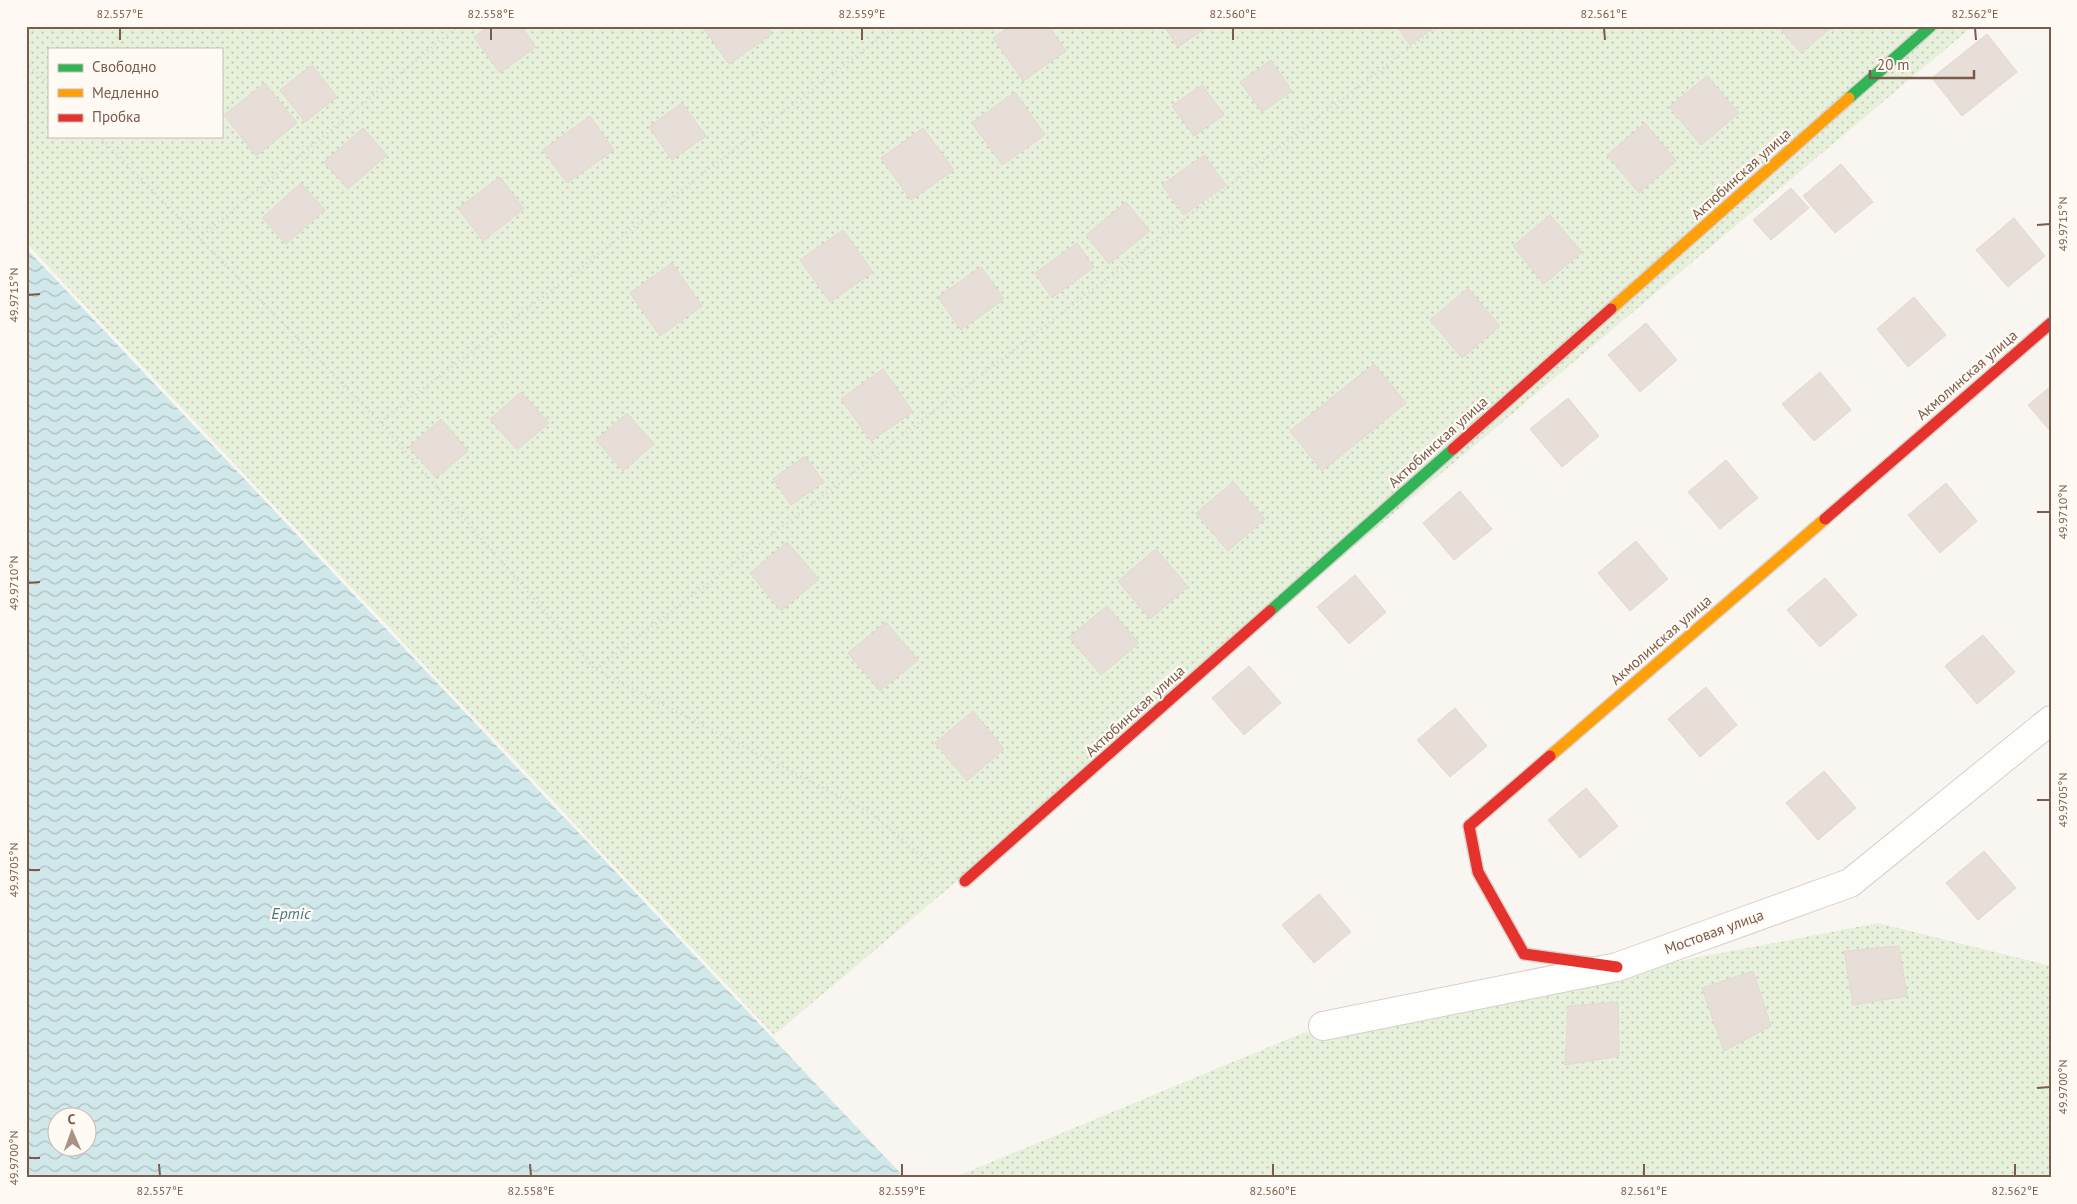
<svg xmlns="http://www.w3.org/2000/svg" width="2077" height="1204" font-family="'PT Sans',sans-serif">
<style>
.grass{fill:url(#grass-dots);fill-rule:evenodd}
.water{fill:url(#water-waves);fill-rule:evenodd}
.building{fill:#e6ded7;stroke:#e2d8d2}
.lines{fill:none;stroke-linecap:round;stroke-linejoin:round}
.street-casing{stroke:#d7d1cb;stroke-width:30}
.fast-casing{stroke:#d9d2cb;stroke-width:14}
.slow-casing{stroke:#d9d2cb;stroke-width:14}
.jam-casing{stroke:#d9d2cb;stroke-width:14}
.path{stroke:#dcd5d0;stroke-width:3;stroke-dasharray:1 4;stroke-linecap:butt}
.street{stroke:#fefefd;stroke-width:28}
.fast{stroke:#30b455;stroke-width:11}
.slow{stroke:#ff9f0a;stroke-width:11}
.jam{stroke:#e5322d;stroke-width:11}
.ticks{fill:none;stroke:#7a5c4d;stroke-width:2}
.labels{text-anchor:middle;stroke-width:4.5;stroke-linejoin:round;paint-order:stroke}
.street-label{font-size:15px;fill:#7a5c4d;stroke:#fffaf3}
.water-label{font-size:16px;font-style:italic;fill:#437c86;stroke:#fffaf3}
.neatline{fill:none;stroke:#7a5c4d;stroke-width:2}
.ticks-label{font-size:12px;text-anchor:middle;fill:#7a5c4d}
</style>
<defs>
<pattern id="grass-dots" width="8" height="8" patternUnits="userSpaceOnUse" patternTransform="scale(1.25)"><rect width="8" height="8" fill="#e7f0db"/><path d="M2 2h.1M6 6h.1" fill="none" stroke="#c0c6b4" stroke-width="1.8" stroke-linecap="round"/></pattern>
<pattern id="water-waves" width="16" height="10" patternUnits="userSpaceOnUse" patternTransform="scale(1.25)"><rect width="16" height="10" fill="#d0e8ea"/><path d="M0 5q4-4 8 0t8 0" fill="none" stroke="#aebfc0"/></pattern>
</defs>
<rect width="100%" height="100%" fill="#f9f5f0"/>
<!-- grass -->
<path class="grass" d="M26,26H1973L774,1035L26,243ZM49,49H221V136H49Z
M1878,923L2051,966V1178H953L1303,1033Z"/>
<!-- water -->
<path class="water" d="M26,248L905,1178H26ZM58,1116H88V1146H58Z"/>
<!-- building -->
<path class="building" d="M489,26H521L536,47L500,73L474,37Z
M702,26H766L772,34L729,64Z
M1011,26H1048L1066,51L1023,81L993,38Z
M1164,26H1208L1178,47Z
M1397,26H1436L1410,45Z
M1778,26H1833L1801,53Z
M1987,34L2017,72L1962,116L1932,78Z
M1271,60L1292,91L1262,112L1240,82Z
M312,65L337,97L305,122L280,90Z
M1707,76L1739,113L1701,145L1669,107Z
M265,83L297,123L256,156L224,115Z
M1202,85L1224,115L1194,136L1172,106Z
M1015,92L1045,135L1002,165L972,123Z
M682,103L706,136L672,160L649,127Z
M590,116L614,150L567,183L543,150Z
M1645,123L1676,161L1639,193L1607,155Z
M363,128L387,155L348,189L324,162Z
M923,128L954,170L911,200L881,158Z
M1204,155L1226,185L1184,215L1162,185Z
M1841,164L1873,202L1835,233L1803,196Z
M500,177L524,209L483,241L458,208Z
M301,183L325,210L286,244L262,218Z
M1791,188L1809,208L1771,240L1753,220Z
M1126,202L1150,231L1109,264L1086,235Z
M1550,215L1582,252L1544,284L1513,246Z
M2014,218L2045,256L2008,287L1976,250Z
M843,230L873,272L830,302L800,260Z
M1077,243L1094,267L1052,298L1035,273Z
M672,263L702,306L660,336L630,293Z
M981,267L1004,299L961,330L938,297Z
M1468,288L1500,326L1462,358L1430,320Z
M1914,297L1946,335L1908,367L1877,329Z
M1646,323L1677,360L1640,392L1608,355Z
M1374,364L1406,403L1322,471L1290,431Z
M883,369L913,412L871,441L841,399Z
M1820,372L1851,410L1814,441L1782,404Z
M2051,386V432L2028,405Z
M521,392L549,423L517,450L490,419Z
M1568,398L1599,436L1562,467L1530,429Z
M627,413L654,444L623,471L596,440Z
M441,419L468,451L436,478L409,447Z
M805,456L824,482L791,505L773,479Z
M1726,460L1758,498L1720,529L1688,492Z
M1233,482L1265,519L1228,551L1196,513Z
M1946,483L1977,521L1940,553L1908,515Z
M1460,491L1492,529L1454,560L1423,523Z
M1636,541L1668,579L1630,611L1598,573Z
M787,542L819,579L781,611L750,573Z
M1156,549L1188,587L1150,619L1118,581Z
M1355,575L1386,612L1349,644L1317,607Z
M1825,578L1857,615L1820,647L1787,610Z
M1107,606L1139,643L1101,675L1069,637Z
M886,622L918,660L880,691L848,653Z
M1983,635L2015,672L1977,704L1945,666Z
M1249,666L1281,703L1244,735L1212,698Z
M1706,687L1737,725L1700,757L1668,719Z
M1455,708L1487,746L1450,777L1417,740Z
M973,711L1004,749L967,781L935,743Z
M1824,771L1856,808L1818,840L1786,803Z
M1586,788L1618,826L1580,858L1548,820Z
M1984,851L2016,888L1978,920L1946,883Z
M1319,894L1351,932L1314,963L1282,925Z
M1899,946L1907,996L1853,1005L1844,951Z
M1753,971L1771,1026L1724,1051L1702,988Z
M1618,1002L1619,1056L1565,1065L1568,1006Z"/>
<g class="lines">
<!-- street casing -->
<g class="street-casing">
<path id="street" d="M1323,1026L1617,967L1850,883L2051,720"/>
</g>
<!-- fast casing -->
<g class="fast-casing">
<path id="fast" d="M1849,98L1931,26
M1270,611L1453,449"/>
</g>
<!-- slow casing -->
<g class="slow-casing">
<path id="slow" d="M1611,309L1849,98
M1550,756L1825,519"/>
</g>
<!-- jam casing -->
<g class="jam-casing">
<path id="jam" d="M1453,449L1611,309
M1825,519L2051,323
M1550,756L1469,826L1478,872L1524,954L1617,967
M965,881L1270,611"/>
</g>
<!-- path -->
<path class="path" d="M26,62L49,85
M99,136L380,422L595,669L871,813L929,862L937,866
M199,238L458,26
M380,422L895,26
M596,669L1438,26"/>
<!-- street -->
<use href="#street" class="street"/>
<!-- fast -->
<use href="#fast" class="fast"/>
<!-- slow -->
<use href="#slow" class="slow"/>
<!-- jam -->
<use href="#jam" class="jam"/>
</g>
<!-- ticks -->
<path class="ticks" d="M120,28V40M491,28V40M862,28V40M1233,28V40M1604,28L1605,40M1975,28L1976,40M2037,225L2050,224M28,295L40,294M2037,512H2050M28,583L40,582M2037,800H2050M28,870H40M2037,1088L2050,1087M28,1158H40M159,1164L160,1176M530,1164L531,1176M902,1164V1176M1273,1164V1176M1644,1164V1176M2015,1164V1176"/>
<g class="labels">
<!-- street labels -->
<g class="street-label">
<text transform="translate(1741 174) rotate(-42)" y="5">Актюбинская улица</text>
<text transform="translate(1967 375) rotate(-41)" y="5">Акмолинская улица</text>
<text transform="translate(1438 442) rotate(-42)" y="5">Актюбинская улица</text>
<text transform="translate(1661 640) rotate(-41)" y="5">Акмолинская улица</text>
<text transform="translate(1135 711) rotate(-42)" y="5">Актюбинская улица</text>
<text transform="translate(1714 932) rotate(-20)" y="5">Мостовая улица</text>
</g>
<!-- water labels -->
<g class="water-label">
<text x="291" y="919">Ертіс</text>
</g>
</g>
<!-- border -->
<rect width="2077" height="1204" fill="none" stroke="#fffaf3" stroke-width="55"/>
<!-- legend -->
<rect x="48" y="48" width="175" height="90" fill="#fffaf3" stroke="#cabbb1"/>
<rect x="58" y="64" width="25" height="8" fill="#30b455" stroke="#cabbb1"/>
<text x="92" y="72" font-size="15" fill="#7a5c4d">Свободно</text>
<rect x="58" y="89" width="25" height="8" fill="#ff9f0a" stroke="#cabbb1"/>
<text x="92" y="98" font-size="15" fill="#7a5c4d">Медленно</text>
<rect x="58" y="114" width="25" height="8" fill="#e5322d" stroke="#cabbb1"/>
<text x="92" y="122" font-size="15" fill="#7a5c4d">Пробка</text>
<!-- north arrow -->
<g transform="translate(72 1132) rotate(358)"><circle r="24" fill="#fffaf3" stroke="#cabbb1"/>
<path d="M0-4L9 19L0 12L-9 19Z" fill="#a69286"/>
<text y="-8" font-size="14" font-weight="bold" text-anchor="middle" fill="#7a5c4d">С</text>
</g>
<!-- scale -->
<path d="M1870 70v8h104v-8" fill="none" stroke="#7a5c4d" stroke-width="2.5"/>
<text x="1877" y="70" font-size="15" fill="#7a5c4d" stroke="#fffaf3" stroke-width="4" paint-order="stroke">20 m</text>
<rect x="28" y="28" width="2022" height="1148" class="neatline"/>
<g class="ticks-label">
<text x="120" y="18">82.557°E</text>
<text x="491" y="18">82.558°E</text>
<text x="862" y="18">82.559°E</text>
<text x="1233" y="18">82.560°E</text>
<text x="1604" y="18">82.561°E</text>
<text x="1975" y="18">82.562°E</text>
<text transform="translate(2063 224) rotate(-90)" y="4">49.9715°N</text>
<text transform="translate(14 295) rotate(-90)" y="4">49.9715°N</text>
<text transform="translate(2063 512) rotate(-90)" y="4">49.9710°N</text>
<text transform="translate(14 583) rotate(-90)" y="4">49.9710°N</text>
<text transform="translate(2063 800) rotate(-90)" y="4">49.9705°N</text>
<text transform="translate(14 870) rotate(-90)" y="4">49.9705°N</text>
<text transform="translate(2063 1087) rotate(-90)" y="4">49.9700°N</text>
<text transform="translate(14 1158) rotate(-90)" y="4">49.9700°N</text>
<text x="160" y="1195">82.557°E</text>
<text x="531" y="1195">82.558°E</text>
<text x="902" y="1195">82.559°E</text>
<text x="1273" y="1195">82.560°E</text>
<text x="1644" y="1195">82.561°E</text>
<text x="2015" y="1195">82.562°E</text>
</g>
</svg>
